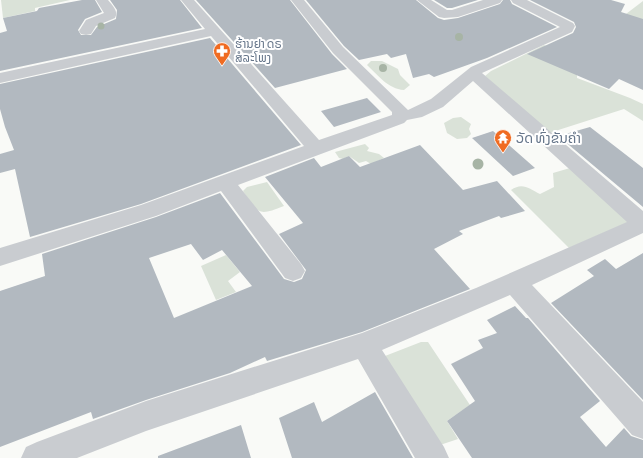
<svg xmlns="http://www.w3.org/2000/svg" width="643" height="458" font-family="'Sofia Sans Condensed','Noto Sans Lao',sans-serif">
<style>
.green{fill:#dae2d8}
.building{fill:#b2b9c0;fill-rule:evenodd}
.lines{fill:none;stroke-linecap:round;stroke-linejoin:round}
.minor{fill:#c9ccd0;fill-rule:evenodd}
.tree{fill:#a7b4a5}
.labels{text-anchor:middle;stroke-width:4;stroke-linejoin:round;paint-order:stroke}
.far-poi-label{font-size:12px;fill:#66768a;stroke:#fff;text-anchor:start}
.poi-label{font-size:14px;fill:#66768a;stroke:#fff;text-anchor:start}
</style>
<rect width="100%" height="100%" fill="#f9faf7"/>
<!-- green -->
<path class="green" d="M1,0H70L35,8V11L3,18Z
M643,1V27L622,17Z
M544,45L563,53L577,75V78L630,98L643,104V121L624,109L549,133L485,76L491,71Z
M371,61H382L398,69L400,75L410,85L404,90C388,89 378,75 367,65Z
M461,117L471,124L469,129L471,134L467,138L457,139L447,133L444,123L453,118Z
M365,144L369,148L367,151L379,154L384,158L371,164L366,161L359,163L349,156L343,159L339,158L335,152Z
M570,168L631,221L569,248L511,190C522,182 529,188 540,194L554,187L553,173Z
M267,182L284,206C257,217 258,213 243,191L247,187Z
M226,255L240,272L228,281L236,292L216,300L201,266Z
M421,342H428L470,405L447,421L458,439L437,446L385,356Z"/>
<!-- building -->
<path class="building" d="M82,0H95L102,12L85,19L78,30L81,35H91L97,27L116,19L117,10L110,0H180L202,28L0,71V33L7,31L3,18L37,11L39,8Z
M196,0H290L332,54L347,69L275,88Z
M306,0H416L438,18L444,20L458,18L500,4L503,0H510L512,4L557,27L487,58L434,77L429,74L413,78L406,54L391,58L387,54L359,60L344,46Z
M434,0H478L452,8H447Z
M530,0H611L625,4L621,12L643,19V90L619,79L609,89L527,54L573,33L576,27L574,22Z
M210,38L301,145L141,204L30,237L15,169L0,173V154L14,150L5,127L0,109V84Z
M367,98L381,112L334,127L321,111Z
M590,127L643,168V207L563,140L567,139L562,135Z
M493,131L535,168L513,176L472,138Z
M420,145L463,190L497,181L525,211L501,218L499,216L459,231L463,234L434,249L470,289L362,332L267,361L265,357L230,373L146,400L93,419L91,412L0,447V291L45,276L42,254L156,217L220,193L284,279L294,282L302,279L306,270L279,234L303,223L265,177L314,158L321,167L349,156L360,167ZM191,244L203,260L222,250L252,286L174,318L149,258Z
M643,253V400L551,303L594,276L587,270L605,259L616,269Z
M515,306L526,318H528L600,401L580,417L606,447L624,428L631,436L643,440V458H472L447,421L475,401L451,364L483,348L478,340L497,333L487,320Z
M375,392L413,458H292L279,418L314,402L322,422Z
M241,425L251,458H158V456Z"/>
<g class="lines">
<!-- minor -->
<path class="minor" d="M96,0H108C112,5 119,11 115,18L96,26L91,34L86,35L81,34L79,31L86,20L104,13Z
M181,0H194L319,140L392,115V112L333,53L291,0H304L343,47L408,110L431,99L471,67L560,27L513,3L511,0H527L573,23L575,26L572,32L482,73L643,211V233L532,285L643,402V439L632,435L510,295L382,350L444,447L449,458H415L358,359L146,431L77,458H21L26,447L37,442L146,401L362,333L476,288L627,222L473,81L443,107L422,117L407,120L404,123L238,185L301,264L305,271L301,278L293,281L285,278L221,191L156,216L0,266V248L141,205L304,146L211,36L0,83V73L205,29Z
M417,0H431L447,10H452L483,0H502L500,3L458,17L444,18L439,17Z"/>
</g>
<!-- trees -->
<g class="tree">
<circle cx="101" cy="26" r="3.5"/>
<circle cx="459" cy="37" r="4"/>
<circle cx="383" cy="68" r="4"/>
<circle cx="478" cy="164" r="5.5"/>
</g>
<!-- icons -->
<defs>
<g id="pharmacy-pin" transform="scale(0.9)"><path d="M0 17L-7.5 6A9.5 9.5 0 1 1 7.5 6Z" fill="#f06b21" stroke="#fff"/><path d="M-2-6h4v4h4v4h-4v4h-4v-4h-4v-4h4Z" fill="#fff"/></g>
<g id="temple-pin" transform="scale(0.9)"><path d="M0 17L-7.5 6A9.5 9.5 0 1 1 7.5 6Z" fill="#f06b21" stroke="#fff"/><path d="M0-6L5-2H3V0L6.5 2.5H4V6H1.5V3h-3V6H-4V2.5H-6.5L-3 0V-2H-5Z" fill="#fff"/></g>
</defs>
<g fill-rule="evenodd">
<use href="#pharmacy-pin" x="222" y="51"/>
<use href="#temple-pin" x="503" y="138"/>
</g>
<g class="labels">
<!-- far-poi labels -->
<g class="far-poi-label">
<text x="235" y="48">ຮ້ານຢາ ດຣ<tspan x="235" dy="14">ສໍລະໂພງ</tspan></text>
</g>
<!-- poi labels -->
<g class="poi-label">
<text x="516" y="143">ວັດ ທົ່ງຂັນຄຳ</text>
</g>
</g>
</svg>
